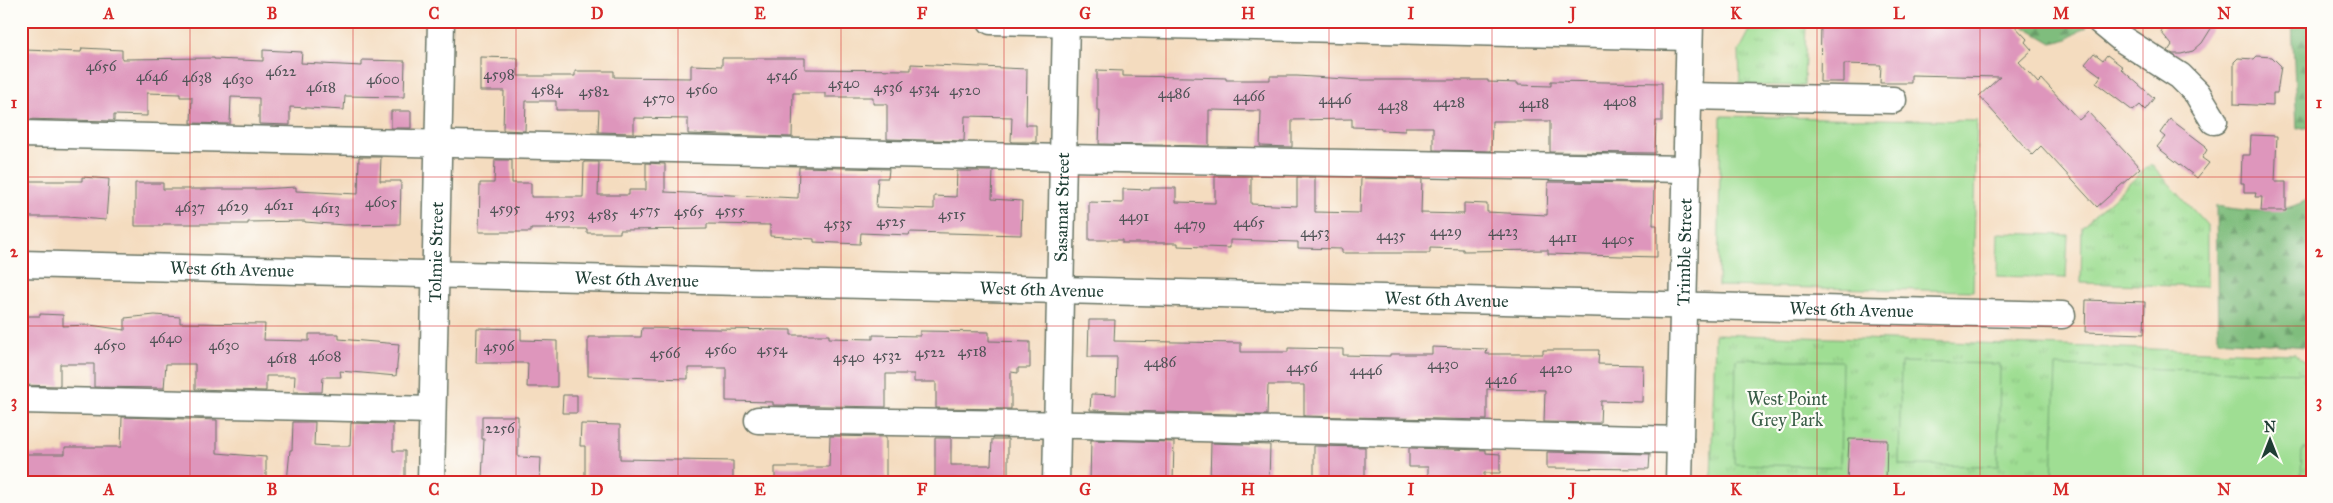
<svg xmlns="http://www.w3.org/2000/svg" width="2333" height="503" font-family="'IM FELL Great Primer',serif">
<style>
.grass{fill:url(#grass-tufts);stroke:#5f8e64}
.forest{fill:url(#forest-firs);stroke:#4f7d58}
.pitch{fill:#9fde93;stroke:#5f8e64}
.building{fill:#de96bc}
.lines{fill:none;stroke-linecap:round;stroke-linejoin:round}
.minor-casing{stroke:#6a7565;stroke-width:29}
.minor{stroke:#fff;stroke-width:26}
.grid{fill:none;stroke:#d62828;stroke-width:1;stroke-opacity:0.55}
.labels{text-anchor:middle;stroke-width:4.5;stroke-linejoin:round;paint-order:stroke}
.number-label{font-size:15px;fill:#4f5356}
.street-label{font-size:18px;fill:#1f3d34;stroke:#fdfcf7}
.park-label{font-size:18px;fill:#395d47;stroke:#fdfcf7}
.neatline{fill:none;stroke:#d62828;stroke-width:2}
.grid-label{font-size:16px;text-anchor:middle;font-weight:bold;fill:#d62828}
</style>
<defs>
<pattern id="grass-tufts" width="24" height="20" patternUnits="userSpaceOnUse" patternTransform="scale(1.25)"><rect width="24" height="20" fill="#9fde93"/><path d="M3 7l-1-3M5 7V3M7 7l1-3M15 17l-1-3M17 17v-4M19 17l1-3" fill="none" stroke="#88bf7f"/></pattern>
<pattern id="forest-firs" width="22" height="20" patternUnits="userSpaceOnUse" patternTransform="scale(1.25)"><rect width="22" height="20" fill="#7fbd7d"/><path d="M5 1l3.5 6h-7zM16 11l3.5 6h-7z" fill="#679b67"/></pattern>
</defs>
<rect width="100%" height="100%" fill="#fdfcf7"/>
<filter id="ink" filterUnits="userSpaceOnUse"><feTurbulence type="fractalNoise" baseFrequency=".02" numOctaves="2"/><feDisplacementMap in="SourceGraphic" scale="10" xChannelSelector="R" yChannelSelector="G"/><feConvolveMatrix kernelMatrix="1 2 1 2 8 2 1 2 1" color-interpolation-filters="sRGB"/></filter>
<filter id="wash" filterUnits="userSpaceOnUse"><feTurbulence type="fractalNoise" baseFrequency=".0096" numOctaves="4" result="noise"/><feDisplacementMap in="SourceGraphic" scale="20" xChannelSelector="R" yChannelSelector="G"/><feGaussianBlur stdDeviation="1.12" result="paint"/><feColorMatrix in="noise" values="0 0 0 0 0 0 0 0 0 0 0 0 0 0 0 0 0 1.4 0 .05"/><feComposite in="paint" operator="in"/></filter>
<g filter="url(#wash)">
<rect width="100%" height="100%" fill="#f4dcbf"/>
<!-- grass -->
<path class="grass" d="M1755,21H1806L1804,86L1740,85L1739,51Z
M2151,164L2207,225V287L2081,283L2082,226Z
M1715,334L2295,354L2312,367V482H1711Z"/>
<!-- forest -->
<path class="forest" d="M2014,21H2083L2087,26L2068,39L2052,43Z
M2292,21H2312V127L2297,129Z
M2312,197V352L2306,347L2218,340L2216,206C2252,211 2279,217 2312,197Z"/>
<!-- pitch -->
<path class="pitch" d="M1721,116L1977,121L1973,291L1718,286Z
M1998,233L2068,235L2066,278L1997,276Z
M1736,359L1842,361L1840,467L1734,464Z
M1901,362L2000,364L1998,466L1899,465Z
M2056,366L2304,373V381H2312V449H2302L2301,482H2052Z"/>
<g id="blocks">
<!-- building -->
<path class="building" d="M1821,21L2012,23L2027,39L2025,42L2032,50L2019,62L2038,83L2042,79L2079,120L2088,112L2140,168L2097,207L2041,146L2032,155L1979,96L2000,77L1911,75V83H1880L1881,65L1844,64V82H1820Z
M2167,21H2202L2212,27L2202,43L2193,51L2181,54H2173L2168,51L2172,45L2161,32Z
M82,48L122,50V59L214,58V59L263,61V50L302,52L301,63L362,66V60L405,61L404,97L345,96L344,110L290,107V125L259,124V98L231,97L230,124L191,123L192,97H180V94L147,93V116L114,115V121L21,119L24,50L81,52Z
M2094,53L2103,60L2107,55L2123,67L2121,69L2154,98L2145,110L2140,105L2133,111L2096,83L2101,76L2085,64Z
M2257,56L2272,57L2281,66L2277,93H2273V106L2234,104V62L2238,58L2254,59Z
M480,57L518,58V76H575V71H614V77L691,78V65L722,66V58H805V69L911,70V64L1027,69L1026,125H1036V142H1011L1012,117L965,116L964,141L887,139V104H873V97H825V93H793L792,137L688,134V119L634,118V133L598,132L599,110H556V101H526L525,131L503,130L504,91H480Z
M1097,70L1123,71V76L1189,77L1226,78V80H1270V76H1297L1361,80H1488V82L1518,83V85L1551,86V81L1662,83V121H1656L1655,153L1550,152V121H1492L1491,151L1433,150V127H1405V131L1381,130V128L1352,127V119L1292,120V147L1260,146L1261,111L1209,110V146L1099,144L1100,110H1097Z
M391,111H411V128H391Z
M2170,119L2206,146L2205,148L2207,150L2202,158L2209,163L2197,178L2157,147L2165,137L2160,133Z
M2251,135L2277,136L2275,182H2286V211H2261L2262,197H2255L2256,193H2244V183H2241L2242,155H2250Z
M359,157H381L380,181H401L400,224L344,225L305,222V221L248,222V224H163V226H135V183H163V189H260L296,187V191L358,194Z
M495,160H512V183H531V197H583L584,162H599L598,195H629V190H646V163L665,164V192L798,198L799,167L889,169L888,178H878L876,207L934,209V196L956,197L957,171H993L992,199L1022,201L1021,235L910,232L909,235L861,233L860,244L814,242V239L770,236V225L707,224V229L620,230V233H587V229H531V232H479L480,183H494Z
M1215,176H1251V204L1297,206V177H1315V212L1360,213L1361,178L1422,179L1421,213L1464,214V203L1487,204V212L1547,215L1548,182L1654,183L1653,225H1657V257L1548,254V250L1463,251V249L1430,248V253H1342V249L1298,248V242L1230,240V248L1178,246V243H1122V240H1089V202L1123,203V189L1150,190V188H1176V202L1215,203Z
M82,177L109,179L106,220L67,217H23V181H82Z
M2086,300L2145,302L2144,334L2085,332Z
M40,314L63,315V326L90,325L125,330V318L155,315L180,317V323L265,324L264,340L309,341V334H339V339L399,344L396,376L340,371L341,377H323L322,392H294L295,376H266V391L195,389V364H166L164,388L94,387V364H60V386L21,385V316H40Z
M1089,320H1115L1114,341L1241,343V352H1288V348L1343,349V355L1390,356V354H1432V347L1487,349L1486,354H1543V350H1599L1598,364L1643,365L1642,402L1601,401L1600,423L1544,422L1545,390L1487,389V420L1304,416V385H1268L1267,415L1090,410L1091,394L1116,395L1117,357H1088Z
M477,328L521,329V340L557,341V387H527L528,363H476Z
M642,328L791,330V335H829V338L873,339V335L920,336V331L989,332V341L1030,342V368H1018V373L1011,372V409L936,408V382H914V374H886V407L773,405V402L726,401V368H688V379L588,376V337H641Z
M563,395H577V413H562Z
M482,416H518V457L541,458L540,481L482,479L484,439H482Z
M122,417L217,420V453L266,457V482H21V454H65V447H121Z
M293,422H315L314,445L330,446H350L351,423L393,424V451H405V482H287L290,450H292Z
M581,424L620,425V459L733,461V482H585V446H580Z
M830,436L886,437V482H775V467H829Z
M935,438H951V465H991L992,439H1008V482H935Z
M1849,439L1887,440L1886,482H1847Z
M1091,440L1174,442L1173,482H1090Z
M1211,443L1270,445L1269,482H1210Z
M1314,446L1365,447V482H1314Z
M1409,448L1486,450V453L1500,454V473H1484V482H1428V467H1409Z
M1547,452L1650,454L1649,469L1547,468Z"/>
</g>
</g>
<g filter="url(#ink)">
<use href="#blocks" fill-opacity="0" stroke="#6a7565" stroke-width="1"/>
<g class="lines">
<!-- minor casing -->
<g class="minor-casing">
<g id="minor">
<path d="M991,21L1689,37"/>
<path d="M2100,21L2122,39L2180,76L2197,93L2214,121"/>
<path d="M1688,96L1893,100"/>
<path d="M21,134L1064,158L1687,169"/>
<path id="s1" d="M21,264L2062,315"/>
<path d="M21,400L432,410"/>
<path d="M758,420L1081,425L1680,440"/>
<path id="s2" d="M431,482L441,21"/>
<path id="s3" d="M1056,482L1066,21"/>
<path id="s4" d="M1679,482L1690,21"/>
</g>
</g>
<!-- minor -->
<use href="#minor" class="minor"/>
</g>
</g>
<!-- grid -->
<path class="grid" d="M190,21V482M353,21V482M516,21V482M678,21V482M841,21V482M1004,21V482M1166,21V482M1329,21V482M1492,21V482M1655,21V482M1817,21V482M1980,21V482M2143,21V482M21,177H2312M21,326H2312"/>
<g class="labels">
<!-- number labels -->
<g class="number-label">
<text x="101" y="71">4656</text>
<text x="281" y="76">4622</text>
<text x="499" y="79">4598</text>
<text x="782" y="80">4546</text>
<text x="152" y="81">4646</text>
<text x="197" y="82">4638</text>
<text x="238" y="84">4630</text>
<text x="383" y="84">4600</text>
<text x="844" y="88">4540</text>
<text x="321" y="92">4618</text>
<text x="888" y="92">4536</text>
<text x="924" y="93">4534</text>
<text x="547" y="94">4584</text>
<text x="702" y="94">4560</text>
<text x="965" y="95">4520</text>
<text x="594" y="96">4582</text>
<text x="1174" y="98">4486</text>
<text x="1249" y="101">4466</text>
<text x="659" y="103">4570</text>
<text x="1335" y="104">4446</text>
<text x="1620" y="106">4408</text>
<text x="1449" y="107">4428</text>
<text x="1534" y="108">4418</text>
<text x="1393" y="110">4438</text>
<text x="381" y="207">4605</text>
<text x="279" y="210">4621</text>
<text x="233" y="211">4629</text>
<text x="190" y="212">4637</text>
<text x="326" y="213">4613</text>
<text x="505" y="213">4595</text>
<text x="645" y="215">4575</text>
<text x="730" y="215">4555</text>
<text x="689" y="216">4565</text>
<text x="560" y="218">4593</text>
<text x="603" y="219">4585</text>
<text x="952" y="219">4515</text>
<text x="1134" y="221">4491</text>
<text x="891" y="226">4525</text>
<text x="1249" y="227">4465</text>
<text x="838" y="228">4535</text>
<text x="1190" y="229">4479</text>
<text x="1446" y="236">4429</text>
<text x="1503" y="236">4423</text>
<text x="1315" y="237">4453</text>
<text x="1391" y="240">4435</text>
<text x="1563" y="242">4411</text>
<text x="1618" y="244">4405</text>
<text x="166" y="343">4640</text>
<text x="110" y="350">4650</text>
<text x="224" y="350">4630</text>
<text x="499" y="351">4596</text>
<text x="721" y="354">4560</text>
<text x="772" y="354">4554</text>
<text x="972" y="356">4518</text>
<text x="930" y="357">4522</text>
<text x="665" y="358">4566</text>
<text x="887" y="360">4532</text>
<text x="325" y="361">4608</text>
<text x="849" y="362">4540</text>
<text x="282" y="363">4618</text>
<text x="1160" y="367">4486</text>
<text x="1443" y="369">4430</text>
<text x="1302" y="372">4456</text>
<text x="1556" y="373">4420</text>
<text x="1366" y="375">4446</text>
<text x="1501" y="384">4426</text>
<text x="500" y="433">2256</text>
</g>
<!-- street labels -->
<g class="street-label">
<text dy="6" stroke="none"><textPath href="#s3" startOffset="275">Sasamat Street</textPath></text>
<text dy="6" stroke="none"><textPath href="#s2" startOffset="230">Tolmie Street</textPath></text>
<text dy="6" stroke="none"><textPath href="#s4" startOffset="230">Trimble Street</textPath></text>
<text dy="6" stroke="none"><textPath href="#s1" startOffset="211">West 6th Avenue</textPath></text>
<text dy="6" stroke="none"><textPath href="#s1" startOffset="616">West 6th Avenue</textPath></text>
<text dy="6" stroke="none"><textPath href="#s1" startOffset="1021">West 6th Avenue</textPath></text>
<text dy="6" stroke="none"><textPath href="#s1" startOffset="1426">West 6th Avenue</textPath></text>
<text dy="6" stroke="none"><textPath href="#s1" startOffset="1831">West 6th Avenue</textPath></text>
</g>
<!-- park labels -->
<g class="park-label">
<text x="1787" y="405">West Point<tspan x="1787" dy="21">Grey Park</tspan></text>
</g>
</g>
<!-- margin -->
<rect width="2333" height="503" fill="none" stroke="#fdfcf7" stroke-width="55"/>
<!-- north arrow -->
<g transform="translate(2270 440)" stroke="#fdfcf7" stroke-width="4" paint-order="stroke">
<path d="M0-4L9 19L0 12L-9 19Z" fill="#1f3d34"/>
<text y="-8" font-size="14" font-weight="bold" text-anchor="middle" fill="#1f3d34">N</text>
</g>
<rect x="28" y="28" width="2278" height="448" class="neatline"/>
<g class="grid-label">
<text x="109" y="19">A</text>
<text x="272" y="19">B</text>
<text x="434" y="19">C</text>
<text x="597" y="19">D</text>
<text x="760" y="19">E</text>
<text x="922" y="19">F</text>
<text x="1085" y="19">G</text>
<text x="1248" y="19">H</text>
<text x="1411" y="19">I</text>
<text x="1573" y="19">J</text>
<text x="1736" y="19">K</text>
<text x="1899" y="19">L</text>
<text x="2061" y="19">M</text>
<text x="2224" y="19">N</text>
<text x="14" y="108">1</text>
<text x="2319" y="108">1</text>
<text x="14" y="257">2</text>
<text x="2319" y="257">2</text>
<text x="14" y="407">3</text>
<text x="2319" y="407">3</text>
<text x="109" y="495">A</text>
<text x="272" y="495">B</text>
<text x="434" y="495">C</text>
<text x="597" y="495">D</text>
<text x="760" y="495">E</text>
<text x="922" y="495">F</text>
<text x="1085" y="495">G</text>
<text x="1248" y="495">H</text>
<text x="1411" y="495">I</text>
<text x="1573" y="495">J</text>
<text x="1736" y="495">K</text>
<text x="1899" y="495">L</text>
<text x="2061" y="495">M</text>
<text x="2224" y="495">N</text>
</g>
</svg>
